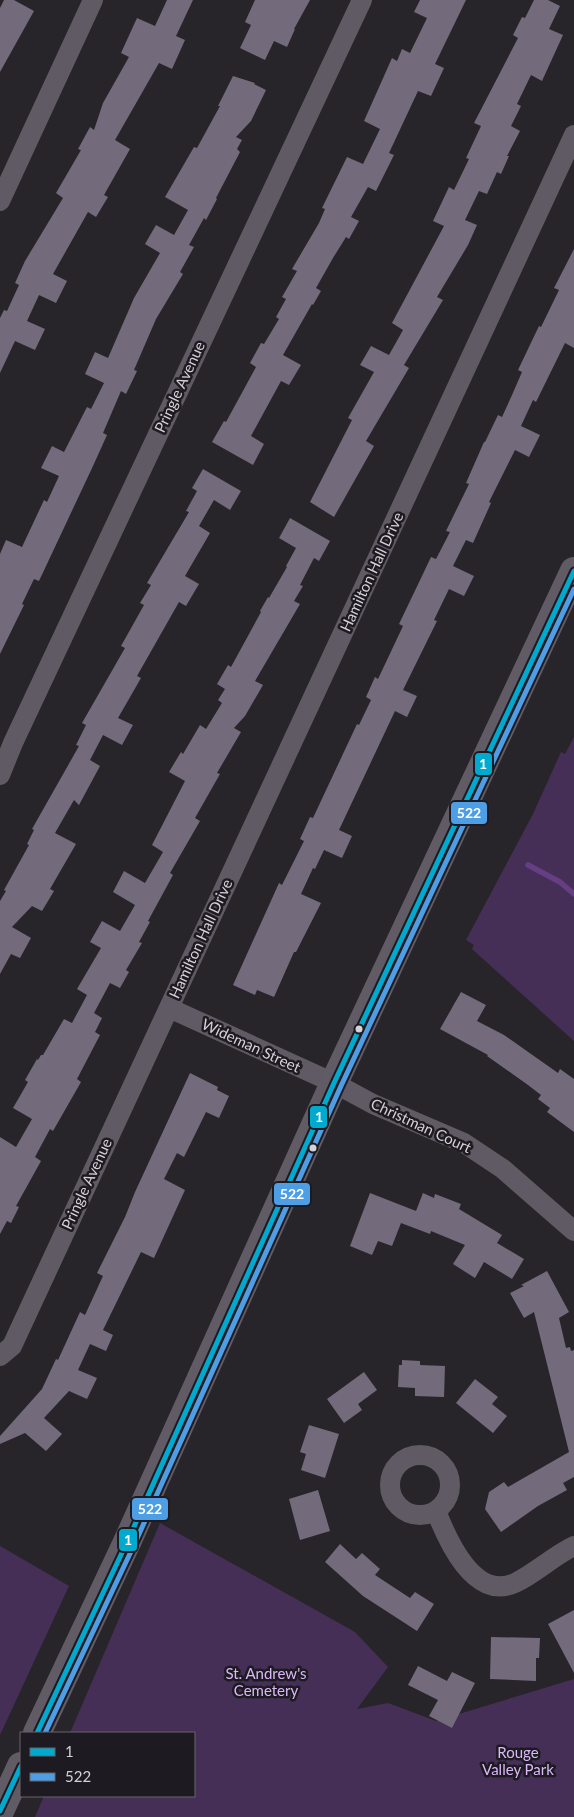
<svg xmlns="http://www.w3.org/2000/svg" width="574" height="1817" font-family="Lato,sans-serif">
<style>
.green{fill:#452f57}
.lines{fill:none;stroke-linecap:round;stroke-linejoin:round}
.stream{stroke:#663e83;stroke-width:5.5}
.building{fill:#736a7c}
.minor{stroke:#5f5a64;stroke-width:20}
.primary{stroke:#615b65;stroke-width:28}
.bus-1-casing{stroke:#1e1a21;stroke-width:9}
.bus-2-casing{stroke:#1e1a21;stroke-width:9}
.bus-1{stroke:#00a9ce;stroke-width:5}
.bus-2{stroke:#4d9ee5;stroke-width:5}
.bus-dot{fill:#d4d2d7;stroke:#1e1a21;stroke-width:2}
.labels{text-anchor:middle;stroke-width:5;stroke-linejoin:round;paint-order:stroke}
.street-label{font-size:15px;fill:#d4d2d7;stroke:#1e1a21}
.park-label{font-size:15px;fill:#dab8f8;stroke:#1e1a21}
.line-badge{stroke:#1e1a21;stroke-width:2}
.badge-label{font-size:14px;text-anchor:middle;font-weight:bold;fill:#fff}
</style>
<rect width="100%" height="100%" fill="#272529"/>
<!-- green -->
<path class="green" d="M574,737V1041L472,949L474,945L466,940L533,814L561,752L565,754Z
M160,1523L355,1632L388,1667L357,1709L388,1703L436,1721L574,1679V1817H35L44,1796H194V1733H70Z
M0,1546L69,1586L0,1735Z"/>
<g class="lines">
<!-- stream -->
<path class="stream" d="M528,865L560,882L574,894"/>
</g>
<!-- building -->
<path class="building" d="M4,0H14L34,11L0,72V8Z
M167,0H193L176,36L185,40L172,69L159,63L115,140L130,149L104,195L108,197L96,217L88,212L53,274L67,281L56,303L39,295L27,321L45,329L35,350L15,341L0,373V318L4,310L7,311L19,285L15,283L25,261L63,198L56,193L81,150L78,149L90,127L94,130L103,103L129,57L121,53L137,18L155,26Z
M255,0H310L294,29H295L287,47L274,41L265,60L240,48L251,25L245,22Z
M420,0H466L435,64L444,68L431,96L418,91L389,153L394,155L376,191L368,187L351,217L359,221L349,239L346,237L333,258L316,288L321,291L313,305L312,304L283,355L301,365L289,385L281,381L251,436L264,444L253,465L212,442L224,421L226,422L256,367L250,363L261,343L264,344L279,319L276,317L286,299L282,297L297,271L292,269L319,223L325,209L322,208L347,157L363,164L380,129L364,121L392,58L397,61L402,49L410,53L427,18L414,12Z
M534,0H548L560,6L549,29L563,35L542,81L531,75L517,104L521,106L511,126L520,131L507,156H509L501,174L497,172L487,194L479,191L465,220L477,225L468,245L437,297L443,300L404,365L409,368L366,441L374,446L334,517L310,502L352,420L348,418L374,372L360,365L371,346L389,355L403,330L392,323L444,226L433,221L449,187L454,190L469,159L466,158L481,126L474,123L518,38L513,35L522,17L525,18Z
M233,76L255,83L254,84L266,90L251,121L236,137L242,140L237,149L240,152L216,198L217,199L206,220L204,218L189,245L194,247L180,272L183,274L156,319L134,370L137,371L126,394L121,391L103,433L107,435L93,466L39,581L34,579L22,604L24,605L0,654V554L6,540L22,547L44,500L47,502L59,476L41,468L52,446L64,452L87,407L91,409L104,383L85,374L95,352L108,358L134,298L160,253L145,244L156,225L174,235L188,210L165,197L194,147L197,148L220,106H218Z
M574,249V348L565,343L536,402L533,400L521,426L540,435L529,457L515,450L489,502L491,503L473,543L466,540L453,566L474,576L464,596L449,589L434,620L437,621L403,690L417,696L407,717L395,711L339,830L352,836L342,858L324,850L315,869L313,868L301,894L321,903L296,952H294L274,997L257,990L255,995L233,985L279,883L282,885L304,841L300,839L310,817L313,818L357,724L359,725L371,700L366,697L375,677L378,679L403,626L399,624L422,576L431,557L436,559L450,532L446,531L469,484L466,483L484,442H485L498,415L502,417L512,395L522,372L518,370L539,326L541,327L559,290L554,288Z
M203,469L241,491L230,510L214,500L199,526L210,533L185,576L199,584L186,606L179,602L137,676L141,678L118,718L133,725L122,745L103,735L90,760L100,766L79,805L74,800L55,833L76,844L50,889L54,891L42,911L32,906L12,927L31,938L20,958L11,954L0,974V901L6,891L4,890L29,845L27,844L34,830L32,829L79,746L76,745L86,725L82,723L125,648L121,646L144,605L140,603L151,585L147,583L189,512L186,511L197,491L192,488Z
M290,518L330,541L319,561L314,558L300,585L303,586L294,601L300,604L255,681L263,685L245,716L234,728L241,732L217,773L220,774L195,818L200,821L170,873L173,875L148,921L150,922L139,942L142,943L126,970L129,972L120,988L110,983L94,1013L102,1018L95,1032L100,1035L77,1079L81,1082L53,1131L50,1129L35,1157L41,1161L16,1206L19,1207L11,1223L7,1221L0,1234V1137L16,1147L32,1119L13,1108L28,1082L25,1080L37,1059L38,1060L41,1055H43L64,1019L72,1023L87,995L77,989L101,948L90,942L102,921L120,931L135,905L113,892L124,871L145,883L163,852L152,845L185,781L169,772L181,752L183,754L200,725L206,729L222,703L218,700L225,689L217,684L228,665L231,667L261,612L260,611L268,597L269,598L287,567L286,566L296,548L279,538Z
M461,992L486,1005L477,1021L504,1035L558,1073L560,1069L574,1079V1132L547,1112L550,1108L538,1099L541,1095L528,1085L487,1056L488,1055L440,1029Z
M190,1073L218,1087L217,1090L229,1096L219,1118L206,1112L184,1157L177,1153L164,1179L185,1190L154,1258L141,1252L103,1330L113,1335L106,1351L90,1344L78,1370L97,1378L87,1399L69,1391L44,1418L62,1434L46,1451L25,1433L0,1444V1436L42,1389L56,1359L58,1360L80,1312L85,1315L103,1276L97,1273L125,1217L135,1192Z
M370,1193L416,1211L423,1193L434,1198L435,1194L461,1204L459,1209L502,1235L497,1243L524,1259L512,1279L484,1262L475,1278L453,1264L465,1245L431,1231L430,1234L401,1223L392,1246L378,1241L372,1255L350,1246Z
M547,1271L569,1312L559,1318L566,1348L570,1347L571,1351L574,1350V1477L563,1483L567,1490L538,1506L501,1532L485,1509L489,1492L504,1482L508,1487L569,1452L534,1312L524,1318L510,1293L524,1286L521,1285Z
M402,1360L420,1361V1365L445,1366L444,1397L415,1396V1388L398,1387L399,1365H402Z
M364,1372L377,1390L358,1404L362,1410L344,1423L327,1399Z
M475,1379L498,1397L492,1404L507,1416L493,1433L456,1403Z
M309,1425L339,1434L325,1478L301,1470L306,1454L300,1452Z
M318,1490L330,1531L300,1540L289,1499Z
M340,1544L356,1559L362,1553L380,1569L375,1575L410,1598L415,1592L434,1604L417,1631L363,1596L325,1562Z
M574,1610V1673L548,1624Z
M491,1637L540,1638L539,1658H536V1681L490,1679Z
M418,1666L447,1681L452,1672L475,1683L452,1728L429,1716L438,1700L408,1685Z"/>
<g class="lines">
<!-- minor -->
<path class="minor" d="M0,201L93,0
M0,775L13,743L362,0
M169,1008L334,1083L373,1104L464,1143L503,1169L574,1231
M0,1356L12,1346L574,135
M390 1485a30 30 0 1 1 60 0a30 30 0 1 1-60 0Z
M436,1511C447,1539 474,1602 515,1583C536,1573 553,1556 574,1546"/>
<!-- primary -->
<path class="primary" d="M37,1733L128,1540L334,1083L574,571
M0,1811L21,1766"/>
<!-- bus-1 casing -->
<g class="bus-1-casing">
<path id="bus-1" d="M37,1733L128,1540L334,1083L574,571
M0,1811L21,1766"/>
</g>
<!-- bus-2 casing -->
<g class="bus-2-casing">
<path id="bus-2" d="M45,1733L135,1543L341,1086L574,589"/>
</g>
<!-- bus-1 -->
<use href="#bus-1" class="bus-1"/>
<!-- bus-2 -->
<use href="#bus-2" class="bus-2"/>
</g>
<!-- markers -->
<g class="bus-dot">
<circle cx="359" cy="1029" r="4.5"/>
<circle cx="313" cy="1148" r="4.5"/>
</g>
<g class="labels">
<!-- street labels -->
<g class="street-label">
<text transform="translate(180 387) rotate(-65)" y="5">Pringle Avenue</text>
<text transform="translate(372 572) rotate(-65)" y="5">Hamilton Hall Drive</text>
<text transform="translate(201 939) rotate(-65)" y="5">Hamilton Hall Drive</text>
<text transform="translate(251 1046) rotate(25)" y="5">Wideman Street</text>
<text transform="translate(421 1126) rotate(25)" y="5">Christman Court</text>
<text transform="translate(87 1184) rotate(-65)" y="5">Pringle Avenue</text>
</g>
<!-- park labels -->
<g class="park-label">
<text x="266" y="1679">St. Andrew's<tspan x="266" dy="17">Cemetery</tspan></text>
<text x="518" y="1758">Rouge<tspan x="518" dy="17">Valley Park</tspan></text>
</g>
</g>
<g class="line-badge">
<rect x="474" y="752" width="19" height="24" rx="5" fill="#00a9ce"/>
<rect x="450" y="801" width="38" height="24" rx="5" fill="#4d9ee5"/>
<rect x="309" y="1105" width="19" height="24" rx="5" fill="#00a9ce"/>
<rect x="273" y="1182" width="38" height="24" rx="5" fill="#4d9ee5"/>
<rect x="131" y="1497" width="38" height="24" rx="5" fill="#4d9ee5"/>
<rect x="118" y="1528" width="20" height="24" rx="5" fill="#00a9ce"/>
</g>
<g class="badge-label">
<text x="483" y="769">1</text>
<text x="469" y="818">522</text>
<text x="319" y="1122">1</text>
<text x="292" y="1199">522</text>
<text x="150" y="1514">522</text>
<text x="128" y="1545">1</text>
</g>
<!-- legend -->
<rect x="20" y="1732" width="175" height="65" fill="#1e1a21" stroke="#67646a"/>
<rect x="30" y="1748" width="25" height="8" fill="#00a9ce" stroke="#67646a"/>
<text x="65" y="1757" font-size="15" fill="#d4d2d7">1</text>
<rect x="30" y="1773" width="25" height="8" fill="#4d9ee5" stroke="#67646a"/>
<text x="65" y="1782" font-size="15" fill="#d4d2d7">522</text>
</svg>
